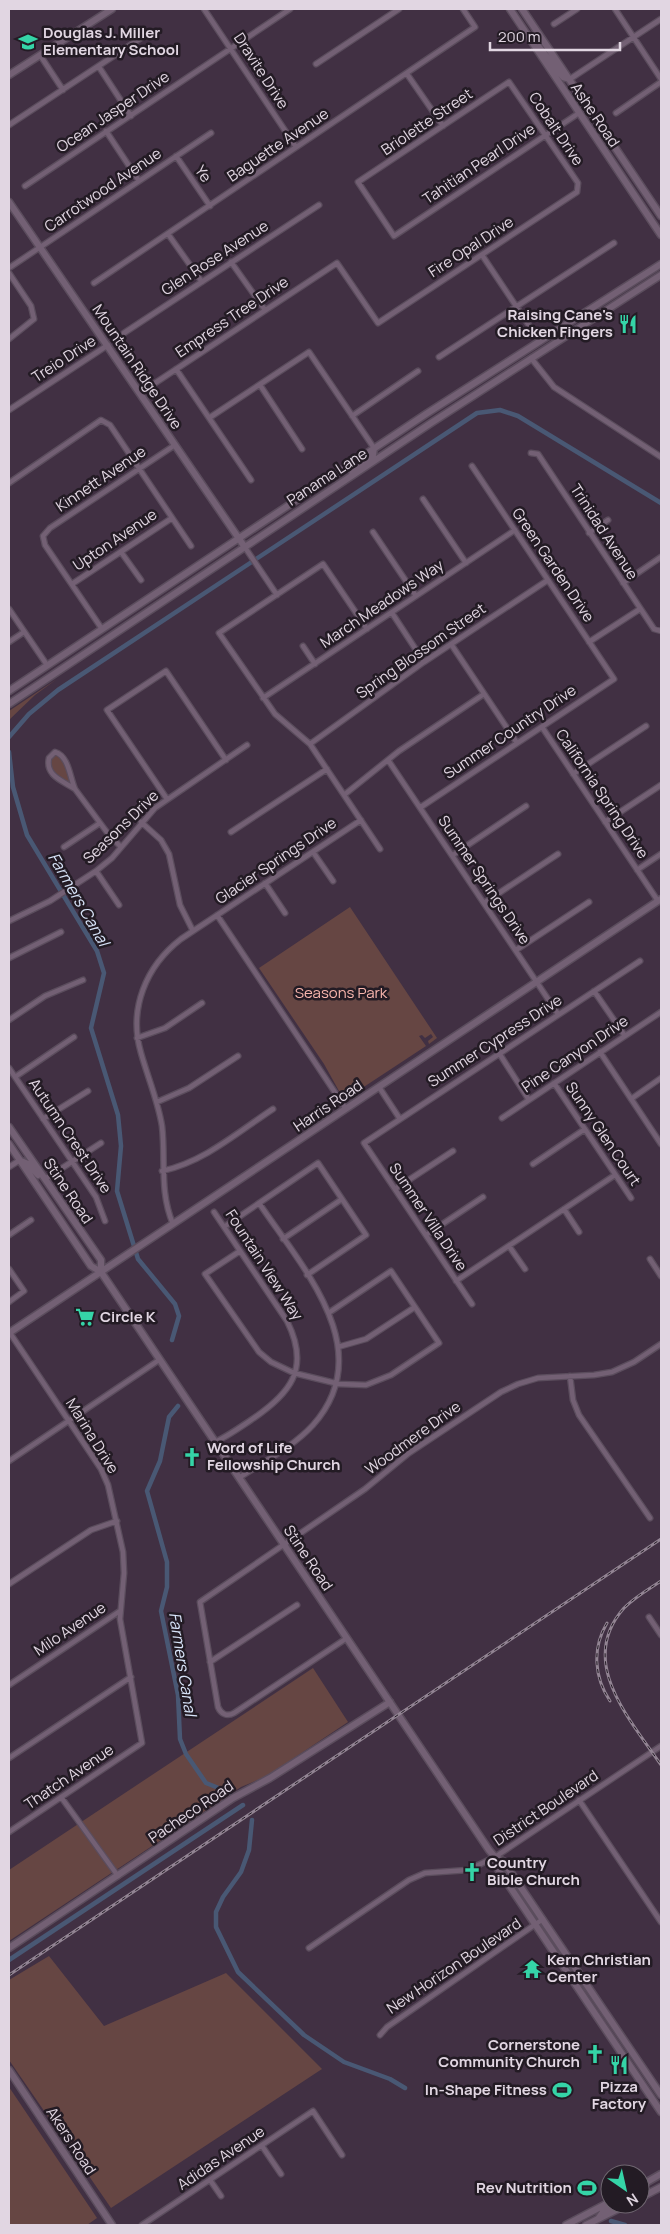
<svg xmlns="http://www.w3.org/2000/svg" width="670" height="2234" font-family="Manrope,sans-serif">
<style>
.green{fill:#664643}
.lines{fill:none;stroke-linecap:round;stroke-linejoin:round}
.canal{stroke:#495874;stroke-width:4.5}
.street-casing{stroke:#5b4d5d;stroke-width:7}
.secondary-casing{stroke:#5b4d5d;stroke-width:9}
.street{stroke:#736074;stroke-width:4.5}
.secondary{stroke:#736074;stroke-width:6}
.rail-casing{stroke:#928493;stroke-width:3}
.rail{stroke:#231b24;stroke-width:1;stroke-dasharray:4;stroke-linecap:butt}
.labels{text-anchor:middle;stroke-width:5;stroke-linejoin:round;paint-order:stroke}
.poi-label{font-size:15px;font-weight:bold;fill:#e1d6e2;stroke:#231b24;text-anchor:start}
.street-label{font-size:15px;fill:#e1d6e2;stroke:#231b24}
.park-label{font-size:15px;fill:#f8b5ad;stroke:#231b24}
.water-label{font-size:16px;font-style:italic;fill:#d8e4f9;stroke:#231b24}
</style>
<rect width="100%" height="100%" fill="#413043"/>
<!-- green -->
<path class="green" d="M57,679L35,695L9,720V711Z
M53,753H60L75,789L56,778L49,767Z
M350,907L437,1038L429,1044L428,1041L433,1037L431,1034L425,1038L422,1035L419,1036L426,1046L344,1100L324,1064L259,968Z
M313,1668L348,1722L267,1776L241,1787L9,1941V1870Z
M49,1956L104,2026L226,1973L322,2069L111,2208L9,2060V1980Z
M9,2087L97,2218L87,2225H9Z"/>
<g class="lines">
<!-- canal -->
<path class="canal" d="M9,737L29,714L58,690L477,413L500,410L518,416L661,503
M9,752L13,787L27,835L97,951L104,973L91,1028L118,1115L121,1146L117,1191L138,1259L175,1304L179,1316L172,1340
M178,1406L169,1417L160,1461L147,1491L167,1562V1587L161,1611L178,1695L180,1739L186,1754L206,1783L231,1793
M252,1820L249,1850L241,1872L223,1897L216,1912V1927L238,1972L304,2035L344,2062L390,2079L405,2088
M9,1960L243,1805
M611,2221L625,2225"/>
<!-- street casing -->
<g class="street-casing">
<path id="street" d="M204,9L296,147
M615,9L661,79
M554,24L577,9
M40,55L63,90
M316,64L399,9
M99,67L131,116
M407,74L443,126
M570,79L661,19
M616,113L661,82
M9,125L147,34
M106,131L139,181
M176,156L210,206
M25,186L290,9
M168,234L202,282
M482,255L540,342
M231,262L265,310
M9,268L211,133
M9,273L31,306L34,319L9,339
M94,283L475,27L463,9
M124,333L319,205
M439,357L614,243
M531,358L554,387L661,457
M176,369L251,480
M260,385L302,449
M140,393L337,263L378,323L577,192L578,183L509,82L358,182L394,236L579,113
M9,410L108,345
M352,416L418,371
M209,418L309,352L374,448
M531,453L538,454L654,629L661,631
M9,483L101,420L110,425L191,546
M423,499L466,563
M373,532L416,596
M589,533L608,520
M244,546L277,595
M121,552L141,580
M623,583L661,557
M72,584L172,518
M9,609L47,665
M392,613L424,662
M102,629L45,545L43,536L50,528L175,445
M367,629L323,564L219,633L275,714L310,744L380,849
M9,642L24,632
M589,642L640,609
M451,644L517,743
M303,646L315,664
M263,698L515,530
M542,727L658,901
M310,744L424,662L548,580
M55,752C69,756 70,778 75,789C63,781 45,776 49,758Z
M388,760L558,1014
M573,774L646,726
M75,789L109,835L121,847
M344,795L399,751L484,694
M167,799L107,710L166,671L226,760
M421,807L614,679L472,466
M141,822L161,840L169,854L180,905L193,931
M605,822L661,785
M231,832L327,769
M64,847L100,823
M313,852L333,881
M453,855L526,806
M637,870L661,854
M96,871L119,905
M265,883L285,913
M484,903L558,854
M217,915L346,1109
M9,921L50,901L96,871L112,858L155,808L247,745
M516,950L589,902
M9,958L61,932
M594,991L625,1036
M9,1020L45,996L83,980
M137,1038L165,1028L202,1003
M600,1052L661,1144
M499,1053L529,1100
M9,1068L96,1197L105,1221
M15,1077L74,1037
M554,1083L631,1198
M379,1087L400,1119
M631,1099L661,1078
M157,1102L189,1088L238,1056
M502,1118L661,1012
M43,1119L88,1091
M533,1164L585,1129
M9,1167L20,1160
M162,1171C204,1162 238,1132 273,1109
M45,1179L101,1143
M395,1189L453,1151
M564,1209L579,1232
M214,1212L287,1321C311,1369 290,1394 251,1420C239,1428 228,1436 215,1442
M173,1224C159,1191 166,1160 162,1126C158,1101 148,1078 141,1053C128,1009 146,966 181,939L361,820
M224,1227L318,1163L366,1235L307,1275
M9,1235L31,1220
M426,1235L483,1197
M283,1239L342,1199
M509,1246L525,1269
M240,1251L205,1274L259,1352L271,1362L294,1373L339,1384L366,1385L391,1375L439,1343L391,1271L330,1312
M650,1259L661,1276
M9,1269L24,1291L9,1302
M456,1281L615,1175
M472,1304L364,1143L640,961
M338,1347L366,1339L415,1307
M570,1376L573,1400L579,1415L650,1518
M9,1461L159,1360
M239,1478C263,1462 293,1447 313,1425C380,1350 301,1266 259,1203
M9,1584L91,1530L117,1521
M649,1617L661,1635
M347,1638L234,1713C227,1717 221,1714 218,1707L200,1602L365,1489L409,1453L501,1392L518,1384L538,1378L594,1375L612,1372L634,1362L661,1344
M210,1662L297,1605
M9,1685L120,1611
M9,1758L131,1677
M61,1797L118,1876
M579,1800L661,1922
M9,1832L142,1743L120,1619L124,1573L123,1552L108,1485L101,1469L10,1333
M309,1948L409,1880L425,1873L468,1870L495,1857L661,1746
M380,2035L387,2027L543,1919
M262,2146L281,2174
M210,2180L221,2196
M142,2225L313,2111L342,2155"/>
</g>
<!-- secondary casing -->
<g class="secondary-casing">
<path id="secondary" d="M510,9L661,235
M522,9L661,216
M539,47L563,77L570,79
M9,75L112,9
M9,202L244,546
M352,475L353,469L373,455L374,448
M9,691L426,414L661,264
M9,704L431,423L661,275
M9,1127L101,1260V1272
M9,1144L91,1266L101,1272L489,1850L495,1857L503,1861L661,2095
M21,1161L28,1164L38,1175
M9,1333L661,899
M495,1857L496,1866L661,2112
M9,1948L233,1798L270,1778L390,1702
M9,2070L112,2225
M640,2186L661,2174
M640,2198L661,2187
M598,2219L603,2212L617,2204
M566,2225L610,2202
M586,2225L628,2204"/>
</g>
<!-- street -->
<use href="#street" class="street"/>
<!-- secondary -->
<use href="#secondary" class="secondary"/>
<!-- rail casing -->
<g class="rail-casing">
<path id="rail" d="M661,1581C649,1589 635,1597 624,1608C576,1662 631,1720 661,1765
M607,1623C592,1648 594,1677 610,1701
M9,1975L661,1539"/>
</g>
<!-- rail -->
<use href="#rail" class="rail"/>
</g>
<!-- icons -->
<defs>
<g id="school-bare" transform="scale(1.5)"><path d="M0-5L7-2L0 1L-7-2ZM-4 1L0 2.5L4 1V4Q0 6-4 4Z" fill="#35d4a7" stroke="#231b24" stroke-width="2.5" paint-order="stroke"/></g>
<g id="restaurant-bare" transform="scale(1.5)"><path d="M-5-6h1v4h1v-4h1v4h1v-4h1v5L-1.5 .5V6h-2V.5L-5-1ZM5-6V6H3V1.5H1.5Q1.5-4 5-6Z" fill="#35d4a7" stroke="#231b24" stroke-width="2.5" paint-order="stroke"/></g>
<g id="supermarket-bare" transform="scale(1.5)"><path d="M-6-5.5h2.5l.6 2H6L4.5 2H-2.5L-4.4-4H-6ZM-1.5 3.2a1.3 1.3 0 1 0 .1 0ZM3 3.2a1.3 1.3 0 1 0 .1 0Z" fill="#35d4a7" stroke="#231b24" stroke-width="2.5" paint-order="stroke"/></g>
<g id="church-bare" transform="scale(1.5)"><path d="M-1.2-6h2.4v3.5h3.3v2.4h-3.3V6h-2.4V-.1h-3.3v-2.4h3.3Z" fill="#35d4a7" stroke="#231b24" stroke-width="2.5" paint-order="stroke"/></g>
<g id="temple-bare" transform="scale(1.5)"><path d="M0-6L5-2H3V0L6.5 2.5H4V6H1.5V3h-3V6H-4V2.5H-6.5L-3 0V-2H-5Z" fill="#35d4a7" stroke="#231b24" stroke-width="2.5" paint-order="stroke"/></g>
<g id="stadium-bare" transform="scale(1.5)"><path d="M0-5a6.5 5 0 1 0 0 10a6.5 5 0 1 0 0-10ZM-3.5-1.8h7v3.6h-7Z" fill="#35d4a7" stroke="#231b24" stroke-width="2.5" paint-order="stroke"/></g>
</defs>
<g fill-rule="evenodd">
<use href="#school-bare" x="28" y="42"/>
<use href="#restaurant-bare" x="628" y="324"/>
<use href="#supermarket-bare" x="85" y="1317"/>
<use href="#church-bare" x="192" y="1457"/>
<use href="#church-bare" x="472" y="1872"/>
<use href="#temple-bare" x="532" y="1969"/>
<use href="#church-bare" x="595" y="2054"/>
<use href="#restaurant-bare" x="619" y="2065"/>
<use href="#stadium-bare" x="562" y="2090"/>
<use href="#stadium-bare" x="587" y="2188"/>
</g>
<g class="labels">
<!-- poi labels -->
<g class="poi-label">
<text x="43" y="38">Douglas J. Miller<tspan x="43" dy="17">Elementary School</tspan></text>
<text x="613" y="320" text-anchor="end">Raising Cane's<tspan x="613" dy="17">Chicken Fingers</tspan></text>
<text x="100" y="1322">Circle K</text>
<text x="207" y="1453">Word of Life<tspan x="207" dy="17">Fellowship Church</tspan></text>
<text x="487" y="1868">Country<tspan x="487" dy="17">Bible Church</tspan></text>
<text x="547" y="1965">Kern Christian<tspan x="547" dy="17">Center</tspan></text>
<text x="580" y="2050" text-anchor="end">Cornerstone<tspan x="580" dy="17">Community Church</tspan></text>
<text x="619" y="2092" text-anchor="middle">Pizza<tspan x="619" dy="17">Factory</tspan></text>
<text x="547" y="2095" text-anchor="end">In-Shape Fitness</text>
<text x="572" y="2193" text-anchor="end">Rev Nutrition</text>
</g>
<!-- street labels -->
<g class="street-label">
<text transform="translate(261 71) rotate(57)" y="5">Dravite Drive</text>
<text transform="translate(113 112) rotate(-34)" y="5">Ocean Jasper Drive</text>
<text transform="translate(595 115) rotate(56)" y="5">Ashe Road</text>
<text transform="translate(427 122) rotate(-34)" y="5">Briolette Street</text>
<text transform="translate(556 129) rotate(56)" y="5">Cobalt Drive</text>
<text transform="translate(278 145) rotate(-34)" y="5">Baguette Avenue</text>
<text transform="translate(479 164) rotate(-34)" y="5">Tahitian Pearl Drive</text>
<text transform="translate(203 174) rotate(55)" y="5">Ye</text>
<text transform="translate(103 190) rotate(-34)" y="5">Carrotwood Avenue</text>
<text transform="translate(471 247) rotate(-33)" y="5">Fire Opal Drive</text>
<text transform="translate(215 258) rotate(-33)" y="5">Glen Rose Avenue</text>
<text transform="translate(232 317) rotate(-34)" y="5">Empress Tree Drive</text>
<text transform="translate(64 359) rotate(-33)" y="5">Treio Drive</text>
<text transform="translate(137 367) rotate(56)" y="5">Mountain Ridge Drive</text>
<text transform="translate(327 477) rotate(-33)" y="5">Panama Lane</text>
<text transform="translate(101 479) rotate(-34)" y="5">Kinnett Avenue</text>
<text transform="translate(604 532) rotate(57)" y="5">Trinidad Avenue</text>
<text transform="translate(115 540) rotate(-34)" y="5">Upton Avenue</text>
<text transform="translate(553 565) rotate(56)" y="5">Green Garden Drive</text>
<text transform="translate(382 604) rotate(-34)" y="5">March Meadows Way</text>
<text transform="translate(421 651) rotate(-35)" y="5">Spring Blossom Street</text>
<text transform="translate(510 732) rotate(-34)" y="5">Summer Country Drive</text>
<text transform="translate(602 794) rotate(56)" y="5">California Spring Drive</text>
<text transform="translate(121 827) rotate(-44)" y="5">Seasons Drive</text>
<text transform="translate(276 861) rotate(-34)" y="5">Glacier Springs Drive</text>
<text transform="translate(484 880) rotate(56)" y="5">Summer Springs Drive</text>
<text transform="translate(495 1041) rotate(-33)" y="5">Summer Cypress Drive</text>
<text transform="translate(575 1054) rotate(-34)" y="5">Pine Canyon Drive</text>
<text transform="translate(328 1106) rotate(-34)" y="5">Harris Road</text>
<text transform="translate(603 1134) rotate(56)" y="5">Sunny Glen Court</text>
<text transform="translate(70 1136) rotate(56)" y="5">Autumn Crest Drive</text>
<text transform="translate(68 1191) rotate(56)" y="5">Stine Road</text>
<text transform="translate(428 1217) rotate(56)" y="5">Summer Villa Drive</text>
<text transform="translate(264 1265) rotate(57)" y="5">Fountain View Way</text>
<text transform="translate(92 1436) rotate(58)" y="5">Marina Drive</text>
<text transform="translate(413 1438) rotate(-36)" y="5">Woodmere Drive</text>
<text transform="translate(308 1558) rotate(56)" y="5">Stine Road</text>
<text transform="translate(70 1629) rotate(-34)" y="5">Milo Avenue</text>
<text transform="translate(69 1777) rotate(-34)" y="5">Thatch Avenue</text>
<text transform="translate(546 1808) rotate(-34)" y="5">District Boulevard</text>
<text transform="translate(191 1812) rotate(-34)" y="5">Pacheco Road</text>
<text transform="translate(454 1966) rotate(-34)" y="5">New Horizon Boulevard</text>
<text transform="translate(71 2141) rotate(57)" y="5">Akers Road</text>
<text transform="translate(221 2158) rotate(-34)" y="5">Adidas Avenue</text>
</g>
<!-- park labels -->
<g class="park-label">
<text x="341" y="998">Seasons Park</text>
</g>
<!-- water labels -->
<g class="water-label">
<text transform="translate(79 899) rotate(60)" y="6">Farmers Canal</text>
<text transform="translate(183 1664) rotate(81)" y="6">Farmers Canal</text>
</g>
</g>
<!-- border -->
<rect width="670" height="2234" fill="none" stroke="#e1d6e2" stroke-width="20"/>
<!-- north arrow -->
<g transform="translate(625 2189) rotate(146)"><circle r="24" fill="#231b24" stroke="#6f6670"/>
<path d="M0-4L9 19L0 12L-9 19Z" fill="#35d4a7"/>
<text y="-8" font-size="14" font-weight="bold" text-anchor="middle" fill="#e1d6e2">N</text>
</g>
<!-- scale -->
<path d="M490 42v8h130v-8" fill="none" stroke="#e1d6e2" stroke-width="2.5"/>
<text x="498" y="42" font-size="15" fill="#e1d6e2" stroke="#231b24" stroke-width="4" paint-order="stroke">200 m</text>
</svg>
